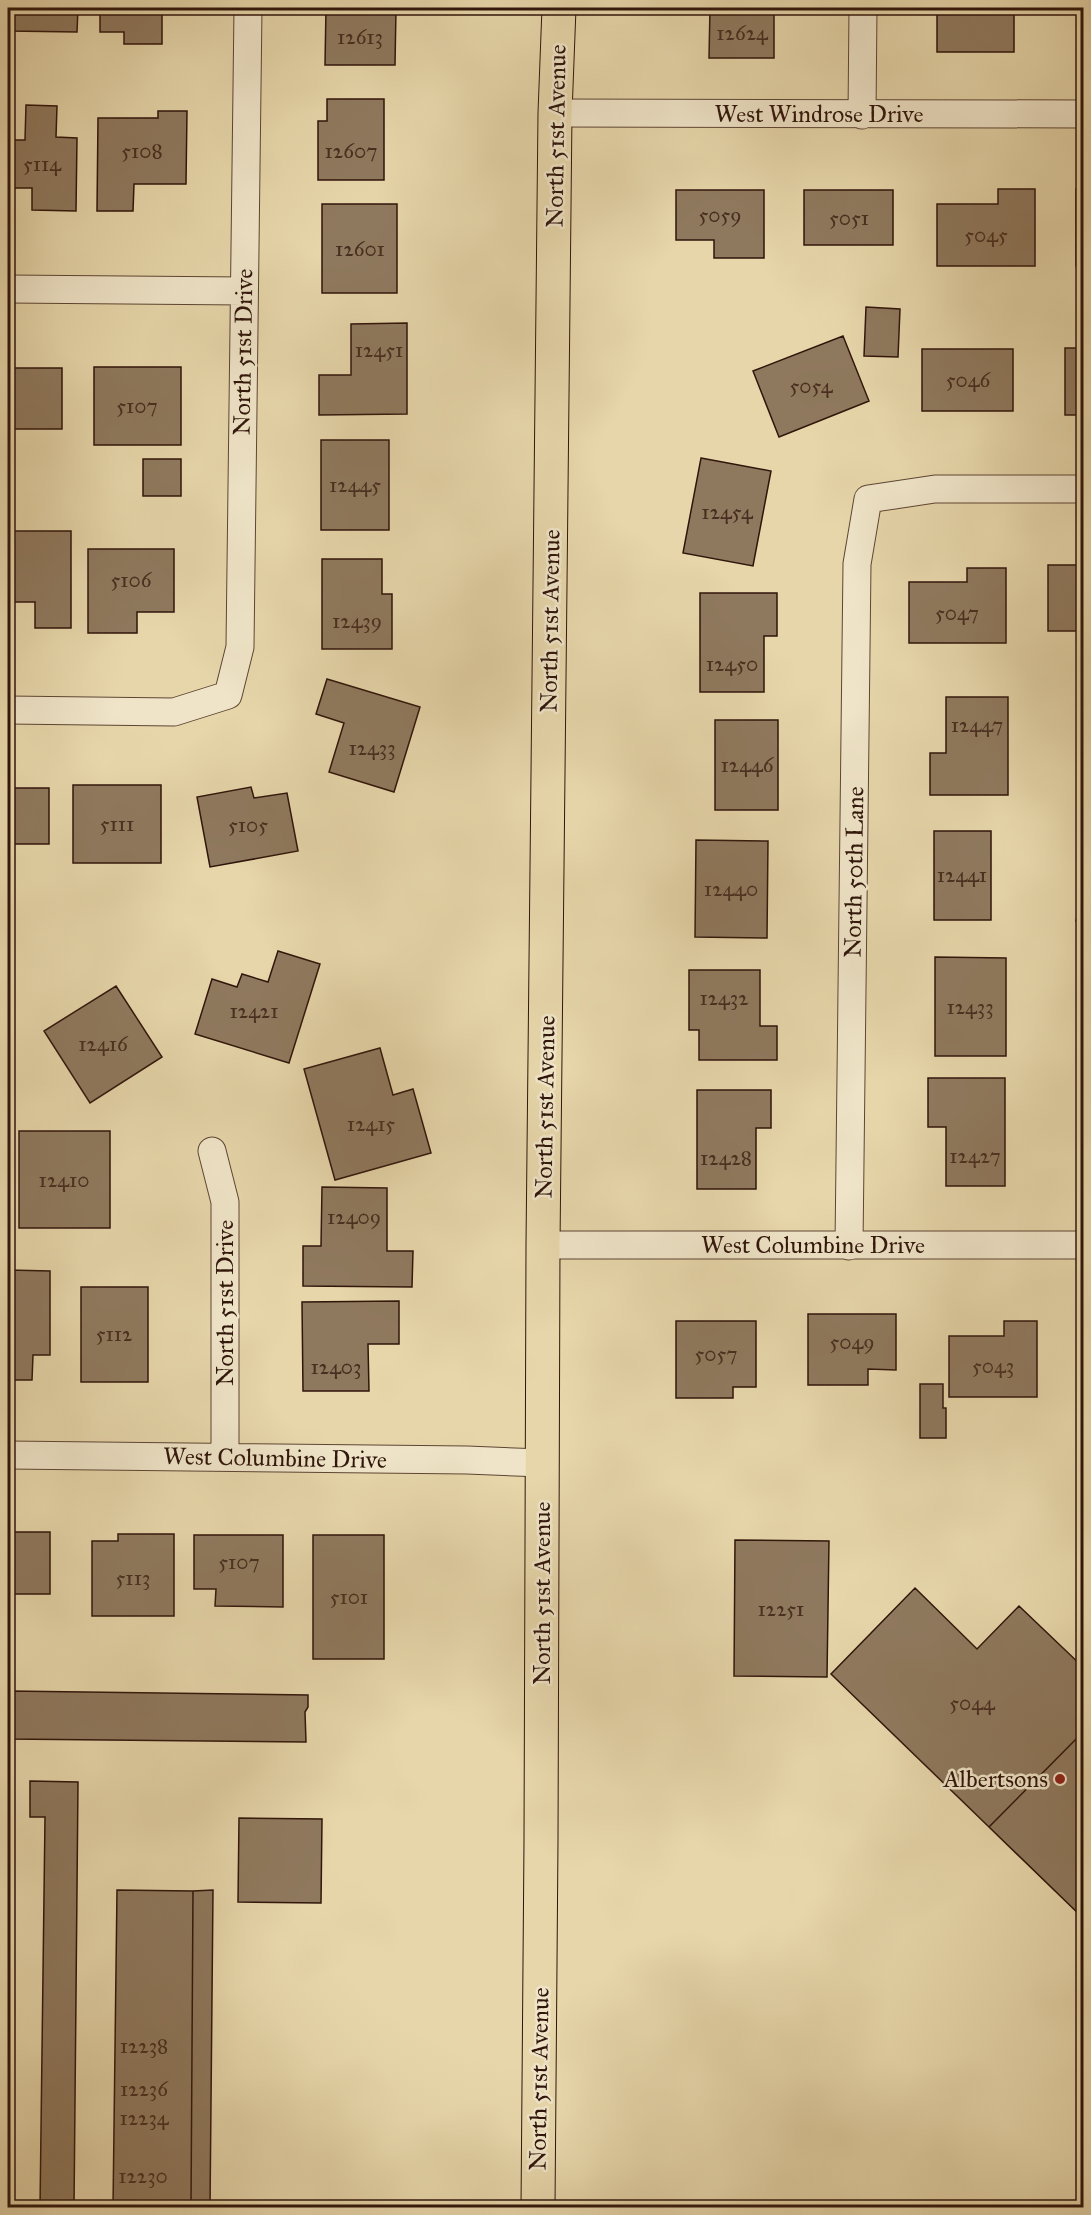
<svg xmlns="http://www.w3.org/2000/svg" width="1091" height="2215" font-family="'IM FELL Great Primer',serif">
<style>
.building{fill:#8f795e;stroke:#30150b;stroke-width:1.5}
.lines{fill:none;stroke-linecap:round;stroke-linejoin:round}
.street-casing{stroke:#5e4533;stroke-width:29}
.primary-casing{stroke:#30150b;stroke-width:35}
.street{stroke:#efe4c8;stroke-width:27}
.primary{stroke:#e6d6aa;stroke-width:33}
.poi-dot{fill:#8f2418;stroke:#efe4c8;stroke-width:2}
.labels{text-anchor:middle;stroke-width:5;stroke-linejoin:round;paint-order:stroke}
.number-label{font-size:21px;fill:#482e20}
.street-label{font-size:24px;fill:#30150b;stroke:#efe4c8}
.poi-label{font-size:24px;fill:#30150b;stroke:#efe4c8;text-anchor:end}
</style>
<rect width="100%" height="100%" fill="#e6d6aa"/>
<filter id="stains"><feTurbulence type="fractalNoise" baseFrequency=".00333" numOctaves="4"/><feColorMatrix values="0 0 0 0 .2 0 0 0 0 .09 0 0 0 0 .02 0 0 0 .5 -.17"/></filter>
<radialGradient id="worn" r=".72"><stop offset=".6" stop-color="#630" stop-opacity="0"/><stop offset="1" stop-color="#630" stop-opacity=".3"/></radialGradient>
<!-- building -->
<path class="building" d="M8,8H78L77,32L8,31Z
M100,8H187V12H162V44H124V32H100Z
M326,8L396,9L395,65H325Z
M710,8H774V58H709Z
M937,8H1014V52H937Z
M1079,8H1084V25H1079Z
M327,99H384V180H318V121H327Z
M26,105L57,106L56,137L77,138L76,211L32,210V188H8V140H25Z
M158,111H187L186,184H134L133,211H97L98,118H158Z
M998,189H1035V266H937V204H998Z
M1076,189H1084V266H1076Z
M676,190H764V258H714V240H676Z
M804,190H893V245H804Z
M322,204H397V293H322Z
M866,307L900,309L898,357L864,356Z
M407,323V414L319,415V375H351V324Z
M843,336L869,401L779,437L753,371Z
M1065,348H1084V415H1065Z
M922,349H1013V411H922Z
M94,367H181V445H94Z
M8,368H62V429H12V440H8Z
M321,440H389V530H321Z
M701,458L771,471L753,566L683,553Z
M143,459H181V496H143Z
M8,531H71V628H35V602H8Z
M88,549H174V612H137V633H88Z
M322,559H382V594H392V649H322Z
M1048,565H1084V631H1048Z
M967,568H1006V643H909V582H967Z
M700,593H777V636H764V692H700Z
M327,679L420,707L394,792L329,772L344,723L316,714Z
M946,697H1008V795H930V753H946Z
M715,720H778V810H715Z
M73,785H161V863H73Z
M251,787L254,798L287,793L298,851L210,867L197,797Z
M8,788H49V844H8Z
M934,831H991V920H934Z
M696,840L768,841L767,938L695,937Z
M1084,882V922L1076,921Z
M278,951L320,964L289,1063L195,1034L212,979L237,987L242,974L268,982Z
M935,957L1006,958V1056H935Z
M689,970H760V1026H777V1060H699V1030H689Z
M116,986L162,1057L90,1103L44,1031Z
M380,1048L393,1095L413,1089L431,1153L335,1180L304,1069Z
M928,1078H1005V1186H946V1127H928Z
M697,1090H771V1128H756V1189H697Z
M19,1131H110V1228H19Z
M322,1187L387,1188V1251H413L412,1287L303,1286V1246H321Z
M8,1270L50,1271V1355H33L32,1380H8Z
M81,1287H148V1382H81Z
M399,1301V1344H368L369,1391H303L302,1302Z
M808,1314H896V1370L868,1369V1385H808Z
M676,1321H756V1387H733V1398H676Z
M1004,1321H1037V1397H949V1336H1004Z
M920,1384H943V1408H946V1438H920Z
M8,1532H50V1594H8Z
M118,1534H174V1616H92V1541H118Z
M194,1535H283V1607L215,1606L216,1589H194Z
M313,1535H384V1659H313Z
M735,1540L829,1541L827,1677L734,1676Z
M915,1588L977,1649L1019,1606L1084,1668V1731L989,1827L831,1674Z
M8,1691L308,1695V1707L305,1712L306,1742L8,1739Z
M1084,1731V1919L989,1827Z
M30,1781L78,1782L74,2208H40L45,1817H30Z
M239,1818L322,1819L321,1903L238,1902Z
M117,1890L193,1891L191,2208H113Z
M213,1890L210,2208H191L193,1891Z"/>
<g class="lines">
<!-- street casing -->
<g class="street-casing">
<path id="street" d="M555,113L1084,114
M862,115L863,8
M8,289L244,291
M8,710L174,712L228,695L240,647L248,8
M212,1151L225,1202V1457
M543,1245H1084
M849,1246L857,564L868,499L935,489H1084
M8,1455L467,1460L542,1463"/>
</g>
<!-- primary casing -->
<g class="primary-casing">
<path id="primary" d="M538,2208L541,1841L543,1245L555,113L559,8"/>
</g>
<!-- street -->
<use href="#street" class="street"/>
<!-- primary -->
<use href="#primary" class="primary"/>
</g>
<!-- markers -->
<circle class="poi-dot" cx="1060" cy="1779" r="6"/>
<g class="labels">
<!-- number labels -->
<g class="number-label">
<text x="742" y="40">12624</text>
<text x="360" y="44">12613</text>
<text x="142" y="158">5108</text>
<text x="351" y="158">12607</text>
<text x="42" y="171">5114</text>
<text x="720" y="222">5059</text>
<text x="849" y="225">5051</text>
<text x="986" y="242">5045</text>
<text x="360" y="256">12601</text>
<text x="379" y="357">12451</text>
<text x="968" y="387">5046</text>
<text x="811" y="393">5054</text>
<text x="137" y="413">5107</text>
<text x="355" y="492">12445</text>
<text x="727" y="519">12454</text>
<text x="131" y="587">5106</text>
<text x="957" y="620">5047</text>
<text x="357" y="628">12439</text>
<text x="732" y="671">12450</text>
<text x="977" y="732">12447</text>
<text x="372" y="755">12433</text>
<text x="747" y="772">12446</text>
<text x="117" y="831">5111</text>
<text x="248" y="832">5105</text>
<text x="962" y="882">12441</text>
<text x="731" y="896">12440</text>
<text x="724" y="1005">12432</text>
<text x="970" y="1014">12433</text>
<text x="254" y="1018">12421</text>
<text x="103" y="1051">12416</text>
<text x="371" y="1131">12415</text>
<text x="975" y="1163">12427</text>
<text x="726" y="1165">12428</text>
<text x="64" y="1187">12410</text>
<text x="354" y="1224">12409</text>
<text x="114" y="1341">5112</text>
<text x="852" y="1349">5049</text>
<text x="716" y="1361">5057</text>
<text x="993" y="1373">5043</text>
<text x="336" y="1374">12403</text>
<text x="239" y="1569">5107</text>
<text x="133" y="1585">5113</text>
<text x="349" y="1604">5101</text>
<text x="781" y="1616">12251</text>
<text x="972" y="1710">5044</text>
<text x="144" y="2053">12238</text>
<text x="144" y="2096">12236</text>
<text x="144" y="2125">12234</text>
<text x="143" y="2183">12230</text>
</g>
<!-- street labels -->
<g class="street-label">
<text x="819" y="122">West Windrose Drive</text>
<text transform="translate(556 136) rotate(-89)" y="8">North 51st Avenue</text>
<text transform="translate(243 352) rotate(-89)" y="8">North 51st Drive</text>
<text transform="translate(550 621) rotate(-89)" y="8">North 51st Avenue</text>
<text transform="translate(854 872) rotate(-89)" y="8">North 50th Lane</text>
<text transform="translate(545 1107) rotate(-89)" y="8">North 51st Avenue</text>
<text x="813" y="1253">West Columbine Drive</text>
<text transform="translate(225 1303) rotate(-90)" y="8">North 51st Drive</text>
<text transform="translate(275 1458) rotate(1)" y="8">West Columbine Drive</text>
<text transform="translate(542 1593) rotate(-90)" y="8">North 51st Avenue</text>
<text transform="translate(539 2079) rotate(-89)" y="8">North 51st Avenue</text>
</g>
<!-- poi labels -->
<g class="poi-label">
<text x="1048" y="1787">Albertsons</text>
</g>
</g>
<!-- margin -->
<rect width="1091" height="2215" fill="none" stroke="#e6d6aa" stroke-width="30"/>
<rect x="9" y="9" width="1073" height="2197" fill="none" stroke="#30150b" stroke-width="3"/>
<rect x="15" y="15" width="1061" height="2185" fill="none" stroke="#30150b" stroke-width="1.5"/>
<rect width="100%" height="100%" filter="url(#stains)"/>
<rect width="100%" height="100%" fill="url(#worn)"/>
</svg>
